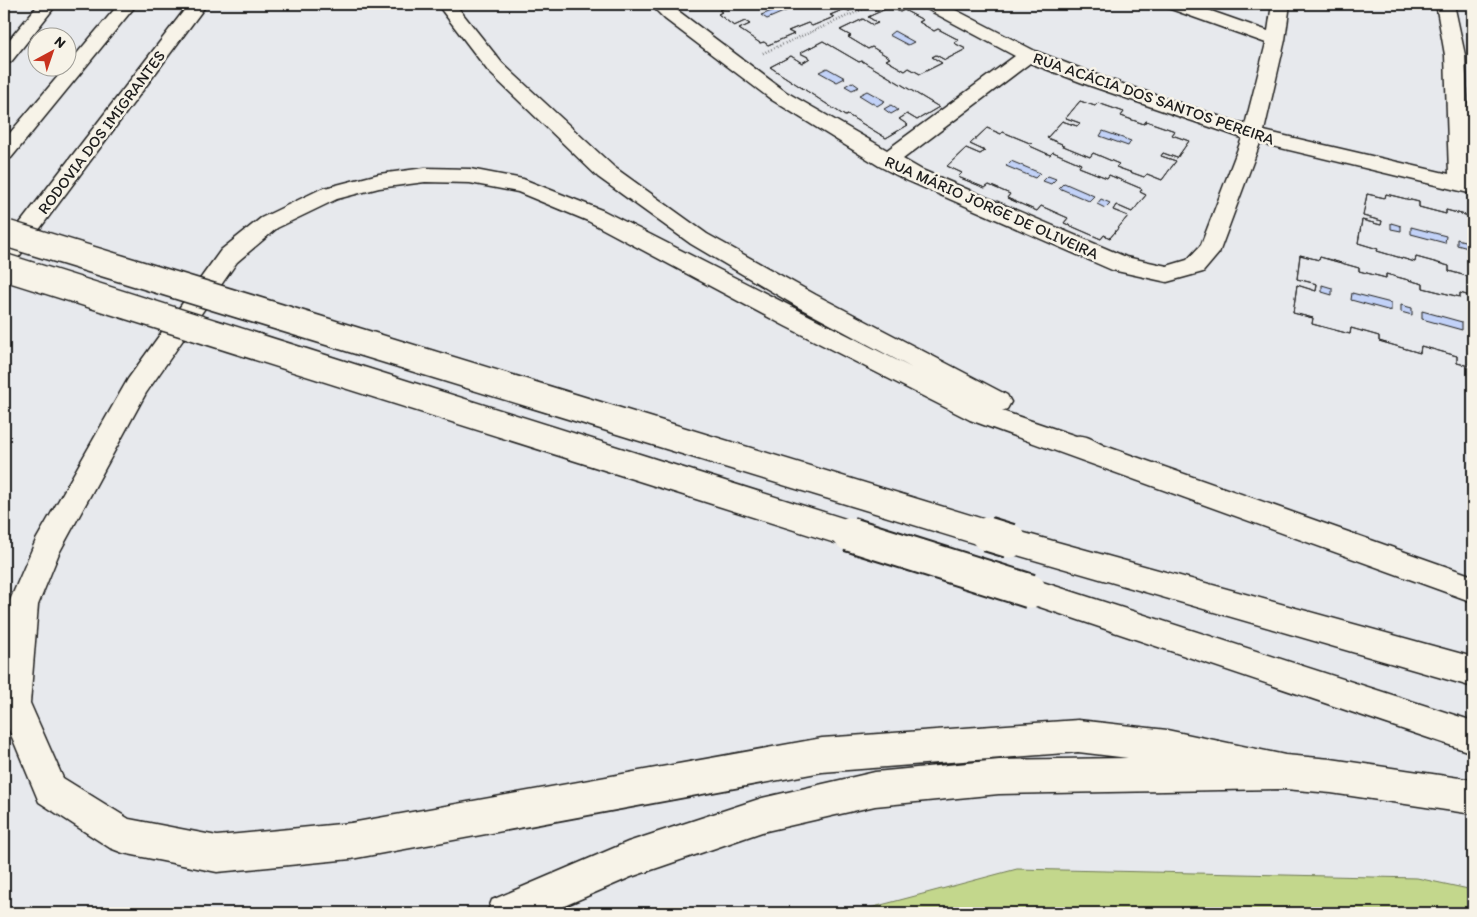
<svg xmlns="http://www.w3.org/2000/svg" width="1477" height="917" font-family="Itim,sans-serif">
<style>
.green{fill:#c3d78c;stroke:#707a54}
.building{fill:#c2d2f8;stroke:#1c1c1c;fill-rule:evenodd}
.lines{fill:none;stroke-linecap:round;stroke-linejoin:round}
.street-casing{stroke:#1c1c1c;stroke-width:3}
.highway-casing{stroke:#1c1c1c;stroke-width:3}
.path{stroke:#1c1c1c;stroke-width:2.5;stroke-dasharray:0.5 2.5;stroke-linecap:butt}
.street{fill:#f7f3e8;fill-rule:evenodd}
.highway{fill:#f7f3e8;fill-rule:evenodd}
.highway-bridge-far2-casing{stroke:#1c1c1c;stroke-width:22;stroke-linecap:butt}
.highway-bridge-far1-casing{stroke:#1c1c1c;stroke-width:29;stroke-linecap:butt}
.highway-bridge-casing{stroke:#1c1c1c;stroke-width:37;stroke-linecap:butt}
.highway-bridge-far2{stroke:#f7f3e8;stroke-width:20}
.highway-bridge-far1{stroke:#f7f3e8;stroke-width:26}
.highway-bridge{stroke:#f7f3e8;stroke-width:33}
.labels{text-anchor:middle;stroke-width:5;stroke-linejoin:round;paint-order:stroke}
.far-street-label{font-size:16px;fill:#1c1c1c;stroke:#f7f3e8}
</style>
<rect width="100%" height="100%" fill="#e7e9ed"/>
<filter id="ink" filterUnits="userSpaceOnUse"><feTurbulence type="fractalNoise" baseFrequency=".02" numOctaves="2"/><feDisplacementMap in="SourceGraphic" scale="10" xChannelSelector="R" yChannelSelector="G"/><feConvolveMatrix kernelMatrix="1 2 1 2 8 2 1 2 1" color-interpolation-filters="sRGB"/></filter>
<g filter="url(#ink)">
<!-- green -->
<path class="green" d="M1017,869L1417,878L1473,890V913H851Z"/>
<!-- building -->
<path class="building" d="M736,4H789L793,8L799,5L797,4H869L849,11L845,9L830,15L834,17L812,26L808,23L788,31L794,34L768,45L764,42L760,43L739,29L750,24L745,21L734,26L718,14L722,12L719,10ZM783,7L788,10L767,19L761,15Z
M736,4H869L849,11L845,9L830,15L834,17L812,26L808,23L788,31L794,34L768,45L764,42L760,43L739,29L750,24L745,21L734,26L718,14L722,12L719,10Z
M890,7L900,12L904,10L923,20L919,22L934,31L938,29L959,40L954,43L966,49L945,60L936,55L932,57L942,63L920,74L909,68L905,71L886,60L890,58L872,47L868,49L848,37L851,36L840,30L863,19L873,25L878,23L868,17ZM894,31L914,42L908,45L889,35Z
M890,7L900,12L904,10L923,20L919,22L934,31L938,29L959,40L954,43L966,49L945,60L936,55L932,57L942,63L920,74L909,68L905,71L886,60L890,58L872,47L868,49L848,37L851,36L840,30L863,19L873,25L878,23L868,17Z
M823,41L859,62L862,61L939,107L917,120L907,114L899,119L908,125L886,138L848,115L845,116L770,67L791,56L802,63L810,58L800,53ZM827,68L845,78L837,82L819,72ZM852,82L859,87L852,90L845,86ZM867,91L885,101L877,106L859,95ZM891,105L898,110L891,114L884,109Z
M823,41L859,62L862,61L939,107L917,120L907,114L899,119L908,125L886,138L848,115L845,116L770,67L791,56L802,63L810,58L800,53Z
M1080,101L1095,106L1098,103L1124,112L1121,116L1144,124L1146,121L1175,131L1172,135L1189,141L1177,158L1163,153L1161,156L1176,161L1162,180L1147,174L1144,177L1116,167L1119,164L1093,153L1090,157L1061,145L1062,144L1047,138L1062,121L1077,126L1080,123L1066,118ZM1103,131L1131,141L1128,146L1100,136Z
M1080,101L1095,106L1098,103L1124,112L1121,116L1144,124L1146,121L1175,131L1172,135L1189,141L1177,158L1163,153L1161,156L1176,161L1162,180L1147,174L1144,177L1116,167L1119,164L1093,153L1090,157L1061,145L1062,144L1047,138L1062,121L1077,126L1080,123L1066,118Z
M987,128L1001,134L1003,132L1032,144L1030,146L1050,155L1053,152L1081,164L1079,167L1107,178L1109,175L1142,189L1140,192L1146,195L1132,212L1116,205L1113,210L1128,216L1110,238L1104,235L1101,239L1064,223L1068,218L1041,206L1037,211L1007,198L1010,194L989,185L985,188L958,177L962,173L947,166L966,148L980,154L985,151L970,144ZM1011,161L1040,173L1035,178L1006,166ZM1048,176L1056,179L1051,184L1043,181ZM1064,183L1094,196L1089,201L1059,188ZM1101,199L1110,203L1105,208L1097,204Z
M987,128L1001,134L1003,132L1032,144L1030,146L1050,155L1053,152L1081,164L1079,167L1107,178L1109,175L1142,189L1140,192L1146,195L1132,212L1116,205L1113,210L1128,216L1110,238L1104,235L1101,239L1064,223L1068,218L1041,206L1037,211L1007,198L1010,194L989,185L985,188L958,177L962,173L947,166L966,148L980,154L985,151L970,144Z
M1367,194L1385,198L1386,194L1419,202V207L1446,214V210L1473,217V278L1449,271V266L1416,257L1415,262L1377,251L1378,249L1358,243L1362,220L1381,225L1382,221L1363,216ZM1391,223L1401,226V231L1391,229ZM1411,227L1446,236L1445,243L1411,234ZM1457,239L1468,242V248L1457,245Z
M1367,194L1385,198L1386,194L1419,202V207L1446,214V210L1473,217V278L1449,271V266L1416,257L1415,262L1377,251L1378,249L1358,243L1362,220L1381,225L1382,221L1363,216Z
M1300,255L1319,260L1320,257L1359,268V271L1386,278V274L1423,284V288L1460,297V293L1473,297V367L1457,363V356L1421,346L1420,353L1379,341V336L1351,328L1350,334L1312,324L1313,318L1293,313L1297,285L1316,291L1317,284L1297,279ZM1322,285L1332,288V295L1322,292ZM1352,293L1391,303V311L1351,300ZM1401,305L1412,308V315L1401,312ZM1422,311L1462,322V330L1422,319Z
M1300,255L1319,260L1320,257L1359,268V271L1386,278V274L1423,284V288L1460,297V293L1473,297V367L1457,363V356L1421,346L1420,353L1379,341V336L1351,328L1350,334L1312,324L1313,318L1293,313L1297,285L1316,291L1317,284L1297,279Z"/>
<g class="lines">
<!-- street casing -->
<g class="street-casing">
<path id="street" d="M650,4H669L786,92L887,150L1015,56L925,8L922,4H944L1035,51L1102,77L1245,125L1266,43L1168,8L1165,4H1191L1268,31L1272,4H1290L1285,40L1264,131L1449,174L1445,55L1436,4H1454L1465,55L1471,180H1473V194L1260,143L1219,253L1203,272L1167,282L1112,270L906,180L879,166L772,100L665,19ZM1030,63L1088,85L1242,138L1201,245L1187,260L1167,266L1126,257L922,170L903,159Z"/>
</g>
<!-- highway casing -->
<g class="highway-casing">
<path id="highway" d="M39,4H57L11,62L4,64V46Z
M119,4H137L11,158L4,159V140L65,68H68V64Z
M189,4H207L12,266L4,268V244Z
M437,4H455L502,63L614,167L707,234L816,295L1007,395L1011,402L1007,409L1002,411L1076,436C1086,434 1096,442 1105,446L1473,576V602L970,420L785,326L588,221L518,192L470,183L425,182L379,188L337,199L277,228L237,262L146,393L59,553L38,605L30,703L63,778L129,819L217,836L351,823L822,738L1078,720L1167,730L1285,755L1331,759L1473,780V814L1331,793L1285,789L999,794L875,806L762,832L631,877L548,913H487L492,900L628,842L762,798L875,772L999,760L1128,758L1078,752L822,772L351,859L217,872L123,853L110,848L39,802L4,718V644L8,605L36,540L128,379L221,250L261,218L321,189L379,174L425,168L470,169L523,179L604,211L912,368L798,307L691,244L598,177L488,71Z
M1010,529L1473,657V687L1000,550L995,541L1000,532Z
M1030,578L1473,721V753L1019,600L1015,591L1019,582Z"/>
</g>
<!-- path -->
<path class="path" d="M763,53L875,4"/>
<!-- street -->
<use href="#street" class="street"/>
<!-- highway -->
<use href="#highway" class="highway"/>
<!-- highway-bridge-far2 casing -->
<g class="highway-bridge-far2-casing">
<path id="highway-bridge-far2" d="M4,233L12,236"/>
</g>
<!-- highway-bridge-far1 casing -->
<g class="highway-bridge-far1-casing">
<path id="highway-bridge-far1" d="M8,234L991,535
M4,267L853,535"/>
</g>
<!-- highway-bridge casing -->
<g class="highway-bridge-casing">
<path id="highway-bridge" d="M849,534L1030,591
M987,534L1010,541"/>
</g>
<!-- highway-bridge-far2 -->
<use href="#highway-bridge-far2" class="highway-bridge-far2"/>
<!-- highway-bridge-far1 -->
<use href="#highway-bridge-far1" class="highway-bridge-far1"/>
<!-- highway-bridge -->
<use href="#highway-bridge" class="highway-bridge"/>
</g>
</g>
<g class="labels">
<!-- far-street labels -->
<g class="far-street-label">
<text transform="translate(1154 98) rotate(19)" y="6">RUA ACÁCIA DOS SANTOS PEREIRA</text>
<text transform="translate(101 132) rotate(-53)" y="6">RODOVIA DOS IMIGRANTES</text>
<text transform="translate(992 207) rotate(24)" y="6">RUA MÁRIO JORGE DE OLIVEIRA</text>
</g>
</g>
<!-- margin -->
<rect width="1477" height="917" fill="none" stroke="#f7f3e8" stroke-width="20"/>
<rect x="10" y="10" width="1457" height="897" fill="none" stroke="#1c1c1c" stroke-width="2" filter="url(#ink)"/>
<!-- north arrow -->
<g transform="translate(52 52) rotate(40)"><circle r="24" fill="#f7f3e8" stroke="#9f9d96"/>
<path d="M0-4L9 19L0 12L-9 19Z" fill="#c8321e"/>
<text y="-8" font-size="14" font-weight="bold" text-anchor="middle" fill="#1c1c1c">N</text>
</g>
</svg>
